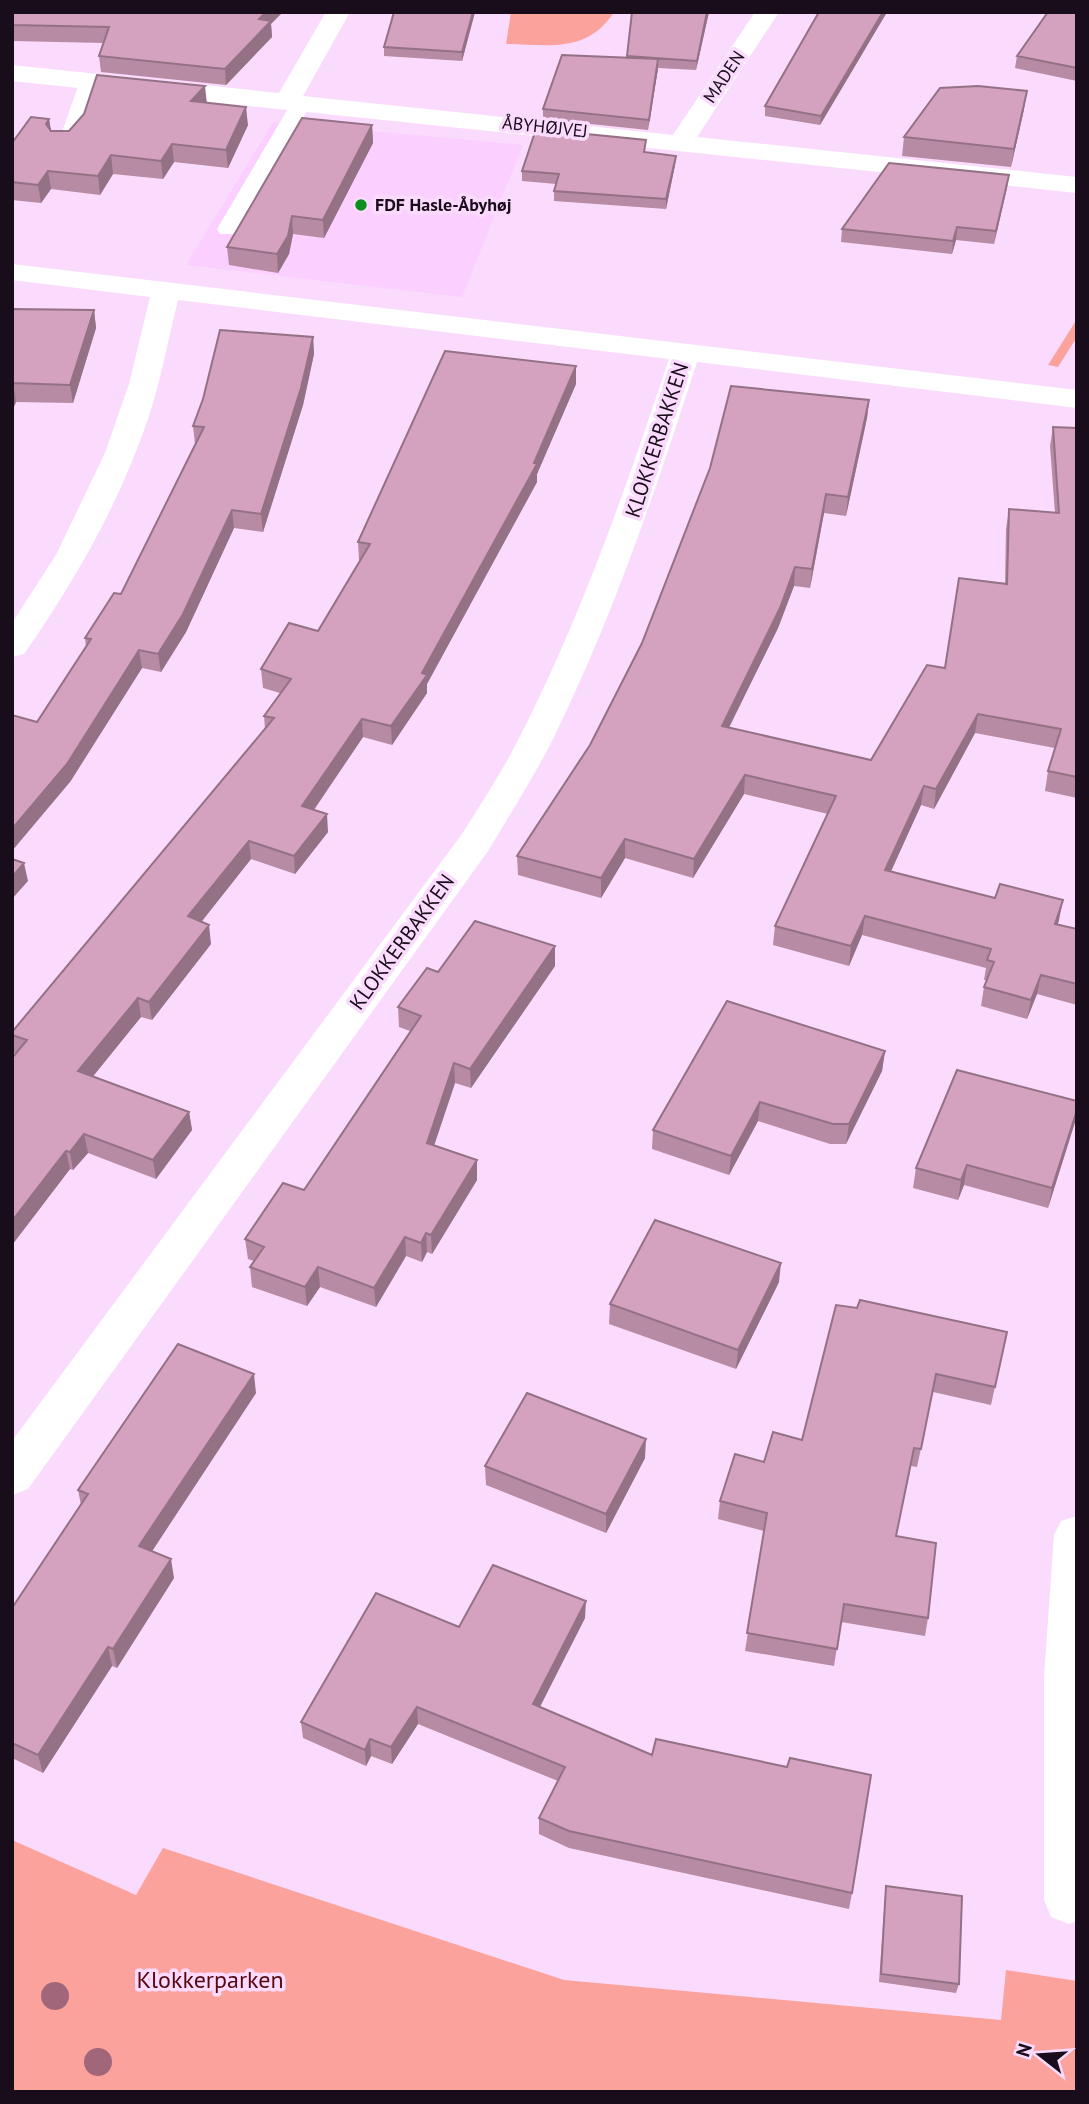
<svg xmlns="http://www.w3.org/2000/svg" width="1089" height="2104" font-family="'PT Sans',sans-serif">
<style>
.built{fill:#fbcfff}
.green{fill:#fca29d}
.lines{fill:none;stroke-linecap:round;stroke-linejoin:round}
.lane{fill:#fff;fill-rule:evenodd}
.street{fill:#fff;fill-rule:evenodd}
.tree{fill:#a2667a}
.wall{fill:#b68ba3}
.shaded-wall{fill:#947185}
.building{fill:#d4a2be;stroke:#947185;stroke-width:2}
.poi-dot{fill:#0b8f1e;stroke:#fbdbfd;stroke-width:2.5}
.labels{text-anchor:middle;stroke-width:7;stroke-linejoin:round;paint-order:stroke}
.far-street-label{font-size:18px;fill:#1a0d1b;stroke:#fbdbfd}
.far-poi-label{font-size:18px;font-weight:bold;fill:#1a0d1b;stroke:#fbdbfd;text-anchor:start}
.street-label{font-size:21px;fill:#1a0d1b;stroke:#fbdbfd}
.near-park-label{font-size:24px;fill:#59070e;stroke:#fbdbfd}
</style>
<rect width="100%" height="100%" fill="#fbdbfd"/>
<!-- built -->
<path class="built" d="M273,122L523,145L462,297L186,265Z"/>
<!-- green -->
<path class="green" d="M511,12H614C588,53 549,45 506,44Z
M1077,319V337L1058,367L1048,365Z
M12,1840L136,1895L163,1848L564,1980L1001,2020L1006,1970L1077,1981V2092H12Z"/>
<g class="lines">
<!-- lane -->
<path class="lane" d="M90,75L100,81L84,131L70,147H54L51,142L63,129L80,81Z
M302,96L312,102L239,229L236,234H220L217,229L292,102Z"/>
<!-- street -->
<path class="street" d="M326,12H350L303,96L673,135L755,12H779L697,137L1077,177V193L12,81V65L279,93Z
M12,264L1077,390V408L697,362C655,493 611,622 550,745C531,781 509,816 488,851L28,1489L12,1495V1441L462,834C480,805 499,777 515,746C579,623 625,491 669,359L178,300C168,340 161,380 148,419C119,504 75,581 24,654L12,657V623L56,555L105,453L129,384L150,297L12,280Z
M1077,1516V1921L1069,1924L1051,1917L1044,1900V1677L1054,1535L1061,1521Z"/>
</g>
<!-- trees -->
<g class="tree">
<circle cx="55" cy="1996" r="14"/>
<circle cx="98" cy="2062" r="14"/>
</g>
<!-- wall -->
<path class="wall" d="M12,12L271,24L272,37L226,85L101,72L99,56L104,43L12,41Z
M475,12L462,61L384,56V47Z
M632,12H709L696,70L658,68L648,130L543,119V109L627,58Z
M887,12L820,125L765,116V106Z
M1077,12V81L1015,68L1017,56Z
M207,103L248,125L228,168L174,162L163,179L113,174L100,195L51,189L41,203L12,200V143L49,119L51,131H69Z
M1024,109L1011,167L902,156L904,137Z
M372,125L373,143L324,238L293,234L289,254L278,273L229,265L227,247Z
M645,152L676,156L675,165L666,209L554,201V191L556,184L522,181V171Z
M1009,175L994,244L956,240L952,254L841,242L842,229Z
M12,309L94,310L96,328L73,403L16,402L12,411Z
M313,337L314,354L303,405L263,532L234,528L186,632L161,672L142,668L70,782L37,722L86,647L85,638L121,594L195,444L193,426Z
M576,384L537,474V482L427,684V693L392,745L363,737L314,810L328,832L295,874L251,859L201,922L211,944L152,1020L141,1017L93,1076L189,1112L192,1130L156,1179L88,1153L73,1170L70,1169L12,1245V1058L16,1053H14L12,1045V1032L265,729L264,716L280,693L263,688L261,669L318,631L360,560H359L358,542Z
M869,400L867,418L846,516L824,513L810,588L794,586L778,628L729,728L871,760L945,668L1005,584L1006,529L1009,509L1055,513L1050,446L1053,427L1077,428V798L1045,791L1048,771L1055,748L975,733L934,809L921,805L891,871L1059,920L1058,924L1077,929V1005L1037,994L1027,1019L981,1006L984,987L986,980H984L986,968L862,935L849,966L773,945L775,926L828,814L744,794L693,878L625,858L601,898L518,875L517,856Z
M555,946V966L471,1088L455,1083L434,1146L477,1180L432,1254L427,1252L422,1262L406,1256L376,1307L320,1287L307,1306L252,1287L250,1267L254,1261L248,1259L245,1239L304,1190L410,1031L399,1027L398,1007L438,972Z
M885,1051L882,1071L846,1144H830L758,1121L729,1175L652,1149L653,1130Z
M1077,1101V1113L1075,1122L1048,1208L964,1185L958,1200L913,1188L916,1168Z
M779,1282L736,1369L609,1324L610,1304Z
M1007,1332L991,1405L933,1392L917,1467L911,1466L896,1536L928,1618L925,1636L841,1622L834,1666L745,1651L764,1531L718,1519L720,1501L764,1462L802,1440Z
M256,1393L152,1551L174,1578L117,1668L112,1666L43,1773L12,1758V1608L81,1505L78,1490Z
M645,1458L606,1533L486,1485L485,1466Z
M585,1618L540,1707L852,1893L849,1909L569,1848L539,1834V1818L558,1781L418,1724L392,1764L371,1756L366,1766L303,1738L301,1722L459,1627Z
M886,1886L959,1984L956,1993L879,1982L885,1895Z"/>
<!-- shaded-wall -->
<path class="shaded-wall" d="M266,12H283L271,24L272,37L226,85L225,69L259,19Z
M473,12H475L462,61V52Z
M707,12H709L696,70L697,61Z
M883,12H887L820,125L821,116Z
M658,59V69L648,130L649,120Z
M205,86L207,104L191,101Z
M1027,91L1024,109L1011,167L1014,149Z
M246,107L248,125L228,168L226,150Z
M49,119L52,137L46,124Z
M372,125L373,143L324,238L323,220Z
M172,144L174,162L163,179L161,161Z
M111,155L113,174L100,195L98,176Z
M676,156L675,165L666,209V199Z
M48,171L51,189L41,203L38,185Z
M1009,175L1007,188L994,244L996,231Z
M292,216L293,234L289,254L278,273L277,254Z
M957,227L956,240L952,254L953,241Z
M94,310L96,328L73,403L70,385Z
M313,337L314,354L303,405L263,532L261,514Z
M576,366V384L537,474V482L427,684V693L392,745L391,726L422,673L534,463Z
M13,383L16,402L12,411V385Z
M869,400L867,418L846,516L848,497Z
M826,494L824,513L810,588L812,569Z
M232,510L234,528L186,632L161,672L158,654Z
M795,567L794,586L778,628L720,745L722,726Z
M139,650L142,668L70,782L12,851V829Z
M978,714L975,733L934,809L936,789Z
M362,719L363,737L304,824L302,806Z
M745,775L744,794L693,878L694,859Z
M924,786L921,805L883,889L885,870Z
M327,814L328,832L295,874L294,856Z
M625,839V858L601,898V878Z
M249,841L251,859L191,935L188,916Z
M24,863L28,881L12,899V877Z
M1063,900L1059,920L1051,943L1055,924Z
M865,916L862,935L849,966L851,946Z
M209,925L211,944L152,1020L149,1002Z
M555,946V966L471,1088L470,1069Z
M1041,975L1037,994L1027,1019L1031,1000Z
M138,998L141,1017L82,1090L78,1071Z
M885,1051L882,1071L846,1144L849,1124Z
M454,1063L455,1083L428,1163L427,1143Z
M760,1102L758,1121L729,1175L731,1156Z
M1077,1110L1075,1122L1048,1208L1052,1188Z
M189,1112L192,1130L156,1179L153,1160Z
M84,1134L88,1153L73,1170L70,1152Z
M66,1151L70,1169L12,1245V1221Z
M477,1160V1180L432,1254L431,1235Z
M967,1165L964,1185L958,1200L961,1180Z
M426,1233L427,1252L422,1262L421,1243Z
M405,1237L406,1256L376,1307L374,1288Z
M781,1263L779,1282L736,1369L738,1350Z
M318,1267L320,1287L307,1306L305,1287Z
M254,1374L256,1393L143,1565L139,1546Z
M646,1439L645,1458L606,1533V1514Z
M171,1559L174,1578L117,1668L113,1649Z
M586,1601L585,1618L533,1720V1704Z
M108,1647L112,1666L43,1773L38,1755Z
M417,1707L418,1724L392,1764L391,1747Z
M370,1739L371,1756L366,1766L365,1750Z"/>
<!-- building -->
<path class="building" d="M12,12H266L259,19L271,21L225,69L99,56L109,27L12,25Z
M394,12H473L462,52L384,47Z
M632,12H707L697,61L627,56Z
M819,12H883L821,116L765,106Z
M1048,12H1077V68L1017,56Z
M562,55L658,59L649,120L543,109Z
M97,75L205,86L191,101L246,107L226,150L172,144L161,161L111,155L98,176L48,171L38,185L12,182V143L31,117L49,119L46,124L51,131H69L84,114Z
M978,86L1027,91L1014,149L904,137L940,88Z
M302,118L372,125L323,220L292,216L288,236L277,254L227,247Z
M536,129L646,140L644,152L676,156L666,199L554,191L559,174L522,171Z
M889,163L1009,175L996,231L957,227L953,241L842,229Z
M12,309L94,310L70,385L13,383L12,385Z
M220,330L313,337L301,388L261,514L232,510L183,614L158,654L139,650L67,764L12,829V715L37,722L91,639L85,638L114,593L121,594L204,427L193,426L203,399Z
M445,351L576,366L534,463L537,464L422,673L427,675L391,726L362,719L302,806L327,814L294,856L249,841L188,916L209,925L149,1002L138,998L78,1071L189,1112L153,1160L84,1134L70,1152L66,1151L12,1221V1058L27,1040L12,1035V1032L274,718L264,716L291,679L261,669L289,623L318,631L370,544L358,542Z
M731,386L869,400L848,497L826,494L812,569L795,567L780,608L722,726L871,760L927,665L945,668L959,578L1007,584L1009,509L1059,513L1053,427L1077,428V777L1048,771L1061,729L978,714L936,789L924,786L885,870L995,898L1000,884L1063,900L1055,924L1077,929V984L1041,975L1031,1000L984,987L994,962L987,960L991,949L865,916L851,946L775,926L836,796L745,775L694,859L625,839L601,878L517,856L590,745L642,643L710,468Z
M12,859L24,863L12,877Z
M475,921L555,946L470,1069L454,1063L427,1143L477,1160L431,1235L426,1233L421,1243L405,1237L374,1288L318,1267L305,1287L250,1267L264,1247L245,1239L283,1183L304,1190L421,1016L398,1007L427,968L438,972Z
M727,1001L885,1051L849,1124H833L760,1102L731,1156L653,1130Z
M957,1070L1077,1101V1110L1052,1188L967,1165L961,1180L916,1168Z
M655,1220L781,1263L738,1350L610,1304Z
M860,1300L1007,1332L995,1387L936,1374L921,1449L914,1448L896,1536L936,1543L928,1618L844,1604L837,1649L747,1633L767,1513L720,1501L735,1454L764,1462L773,1432L802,1440L836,1305L857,1308Z
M178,1344L254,1374L139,1546L171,1559L113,1649L108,1647L38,1755L12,1743V1608L88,1494L78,1490Z
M527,1393L646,1439L606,1514L485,1466Z
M493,1565L586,1601L533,1704L652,1755L656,1739L787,1767L790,1758L871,1775L852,1893L569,1831L539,1818L565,1767L417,1707L391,1747L370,1739L365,1750L301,1722L376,1593L459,1627Z
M886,1886L962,1896L959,1984L881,1974Z"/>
<!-- markers -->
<circle class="poi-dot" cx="361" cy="205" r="7"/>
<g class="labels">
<!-- far-street labels -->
<g class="far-street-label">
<text transform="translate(724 77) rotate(-56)" y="6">MADEN</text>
<text transform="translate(545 127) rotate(6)" y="6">ÅBYHØJVEJ</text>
</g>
<!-- far-poi labels -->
<g class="far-poi-label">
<text x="375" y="211">FDF Hasle-Åbyhøj</text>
</g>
<!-- street labels -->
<g class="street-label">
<text transform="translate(657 440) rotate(-72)" y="7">KLOKKERBAKKEN</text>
<text transform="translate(402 942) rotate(-54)" y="7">KLOKKERBAKKEN</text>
</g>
<!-- near-park labels -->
<g class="near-park-label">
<text x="210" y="1988">Klokkerparken</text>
</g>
</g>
<!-- border -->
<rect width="1089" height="2104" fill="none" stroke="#1a0d1b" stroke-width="28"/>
<!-- north arrow -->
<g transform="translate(1040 2055) rotate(287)" stroke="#fbdbfd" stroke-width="5" paint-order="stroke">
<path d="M0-5L12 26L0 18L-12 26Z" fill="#1a0d1b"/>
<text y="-10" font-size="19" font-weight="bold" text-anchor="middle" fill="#1a0d1b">N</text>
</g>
</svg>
